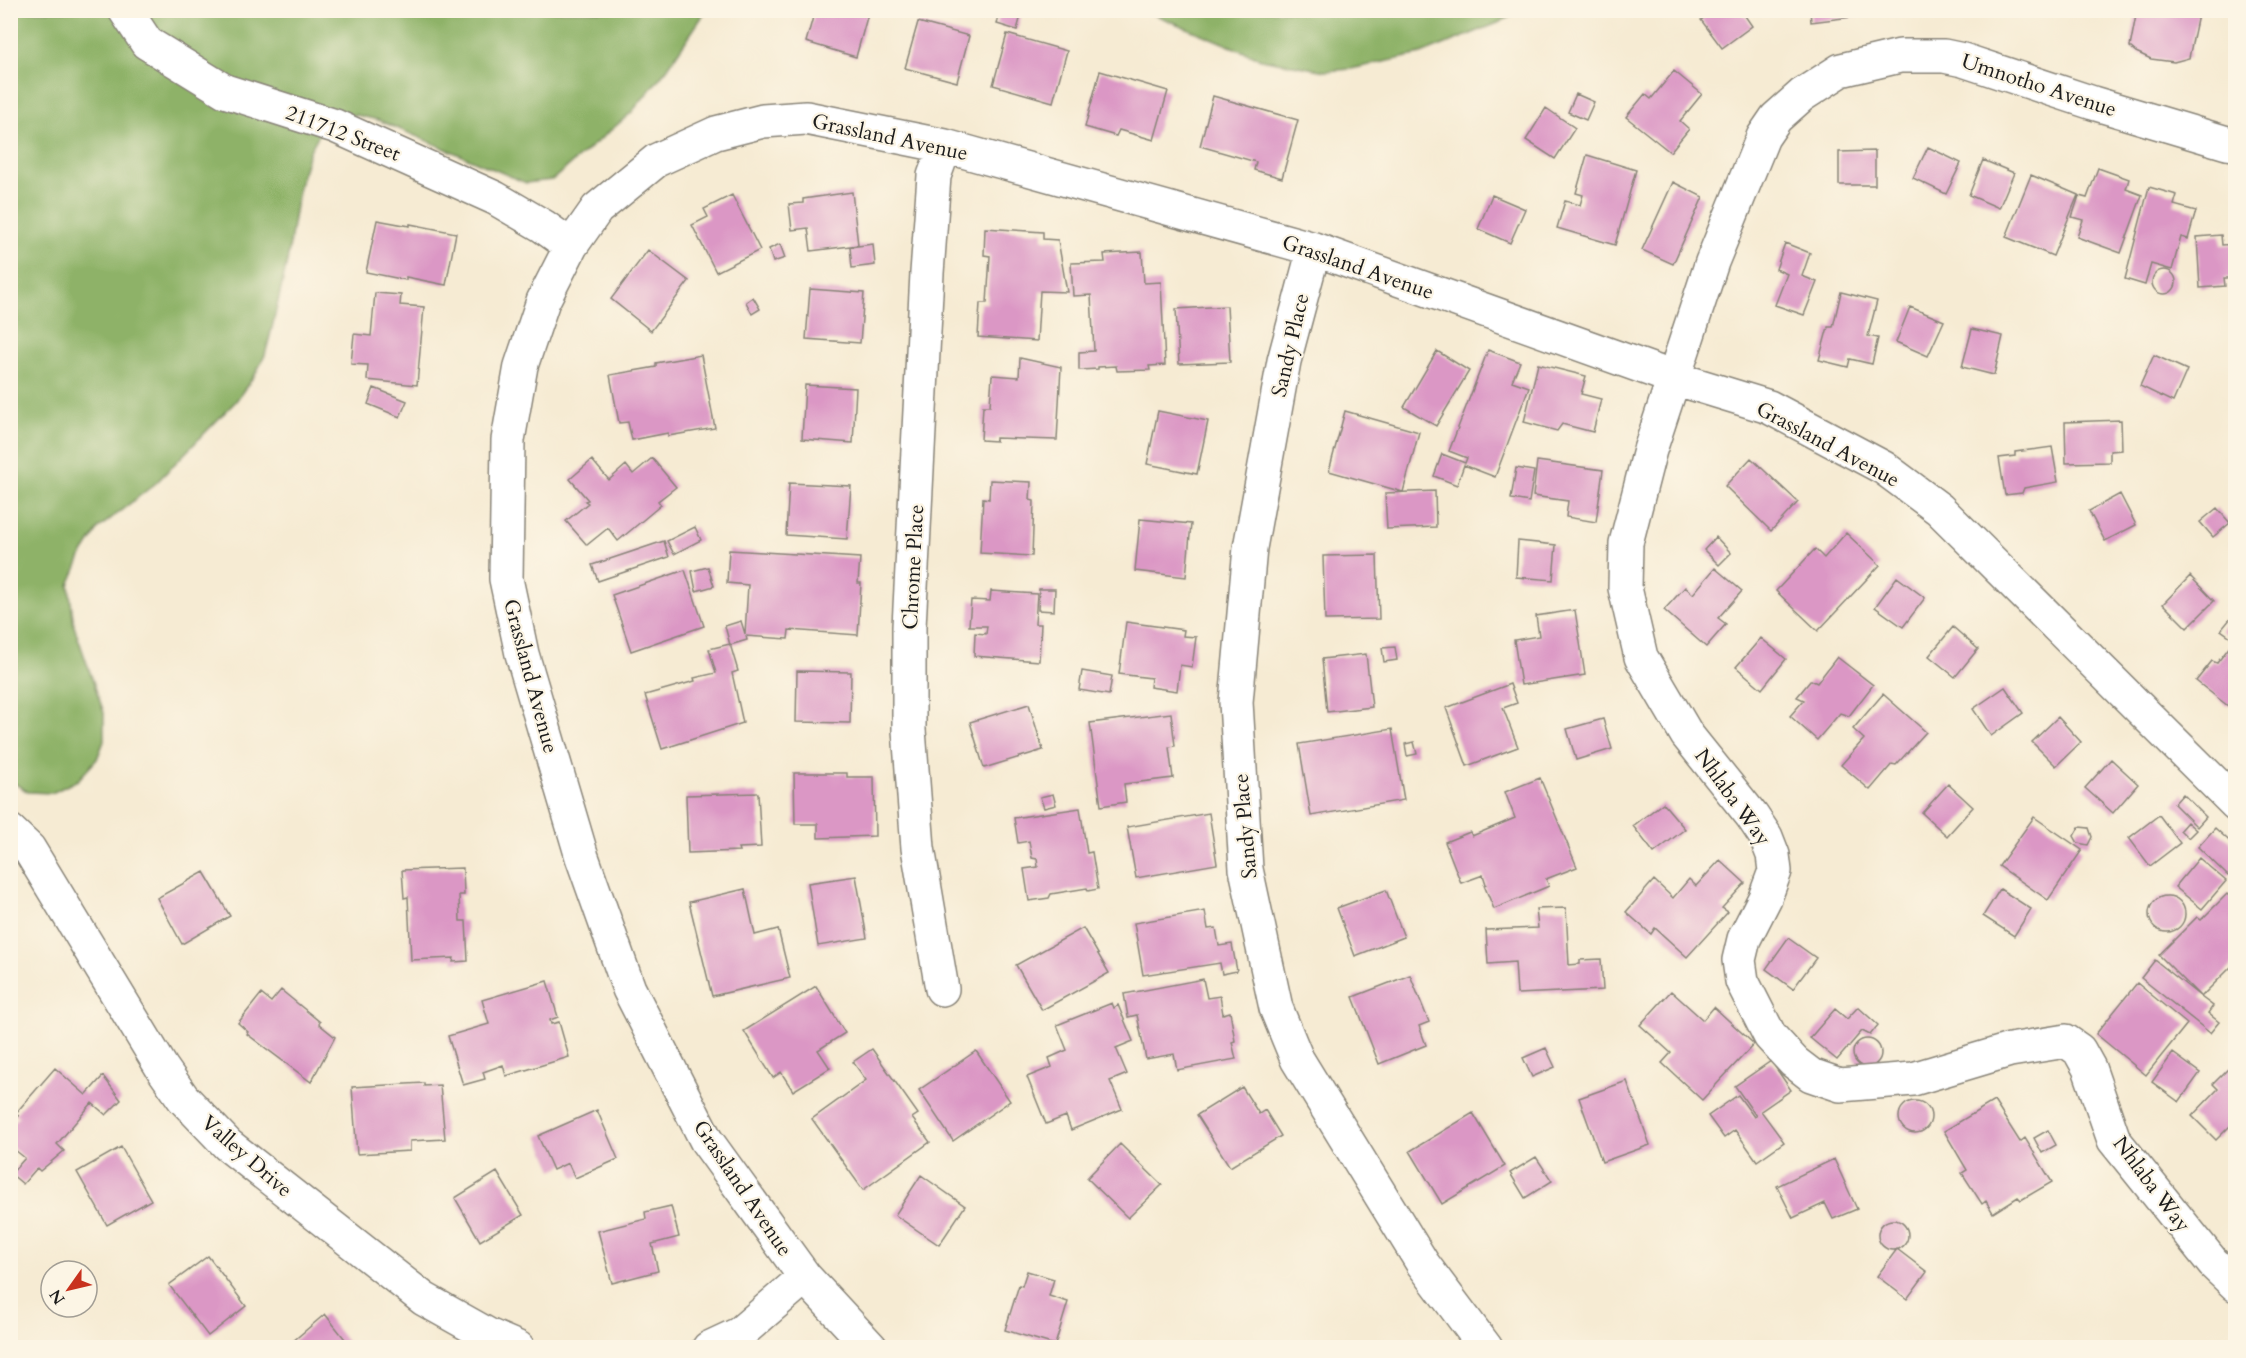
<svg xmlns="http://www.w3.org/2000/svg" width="2246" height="1358" font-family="Cardo,serif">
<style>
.forest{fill:#8eb267;stroke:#556742;stroke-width:1.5}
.building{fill:#db97c5}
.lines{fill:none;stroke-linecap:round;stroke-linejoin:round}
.minor-casing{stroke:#898478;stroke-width:36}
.minor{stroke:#fff;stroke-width:33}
.labels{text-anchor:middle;stroke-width:4.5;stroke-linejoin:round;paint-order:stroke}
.street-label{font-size:21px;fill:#1c1c1c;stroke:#fcf5e5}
</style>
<rect width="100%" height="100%" fill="#fcf5e5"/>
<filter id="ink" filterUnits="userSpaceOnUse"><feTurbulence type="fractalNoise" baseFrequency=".0167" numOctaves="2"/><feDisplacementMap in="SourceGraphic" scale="12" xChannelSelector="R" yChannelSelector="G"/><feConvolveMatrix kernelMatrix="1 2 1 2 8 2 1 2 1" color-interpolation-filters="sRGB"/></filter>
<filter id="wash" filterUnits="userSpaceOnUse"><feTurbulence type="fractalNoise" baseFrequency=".008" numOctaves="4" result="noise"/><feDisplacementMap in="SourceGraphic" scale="24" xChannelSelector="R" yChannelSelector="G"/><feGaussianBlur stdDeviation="1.35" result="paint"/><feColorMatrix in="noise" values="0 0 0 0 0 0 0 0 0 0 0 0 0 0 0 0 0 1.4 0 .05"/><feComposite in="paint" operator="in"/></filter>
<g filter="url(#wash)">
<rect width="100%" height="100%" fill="#f6ebd3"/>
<!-- forest -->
<path class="forest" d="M10,11H706L667,69L631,113L552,180L526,183L378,120L356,115L341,117L321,131L309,152L299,187L287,262L272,328L265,355L256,373L236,401L156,483L99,528L82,555L69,585L74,626L104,713V741L97,759L78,780L52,793L28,792L11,781Z
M1146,11L1520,10V11L1498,23L1421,54L1351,69L1325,71L1261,59Z"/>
<g id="blocks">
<!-- building -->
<path class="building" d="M815,10H869L856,57L806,42Z
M1001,10L1022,12L1017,30L997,24Z
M1714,10H1741L1752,26L1722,48L1701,20Z
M1810,10H1876V14L1811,22Z
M2137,10H2199L2189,58L2174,62L2151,59L2136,52L2130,47Z
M918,22L969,36L957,82L905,68Z
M1007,34L1067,51L1053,102L993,85Z
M1100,71L1168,91L1154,140L1119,130L1116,136L1085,127Z
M1674,71L1702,94L1680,121L1689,129L1670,152L1626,117L1645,94L1651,99Z
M1576,94L1594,102L1586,120L1568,112Z
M1213,96L1298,120L1282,178L1254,170L1256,162L1200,146Z
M1546,108L1575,128L1555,159L1526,140Z
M1928,147L1961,163L1946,194L1913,178Z
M1875,151V185H1839V152Z
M1587,155L1636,170L1615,245L1557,228L1565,201L1580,205L1583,195L1576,193Z
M1983,160L2014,173L1999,208L1969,195Z
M2098,168L2129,179L2126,189L2142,195L2121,253L2077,237L2083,220L2072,217L2079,196L2087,198Z
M2031,175L2078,195L2053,256L2006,237Z
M1673,182L1703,197L1673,264L1642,250Z
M2149,187L2177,195L2174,205L2196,211L2188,239L2181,237L2172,270L2151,264L2145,285L2125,279Z
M852,192L858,245L811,251L808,228L792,230L789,204L803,203V199Z
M732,195L760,250L716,272L692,225L708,217L704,209Z
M1492,195L1525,209L1510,243L1478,229Z
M377,220L410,226V224L456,233L446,285L406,277V280L366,272Z
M985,228L1043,232V239L1058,240L1067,292L1040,291L1037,341L978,337L980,303H987L990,256L984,255Z
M2221,235L2222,245L2236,244V278H2224L2225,286L2200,288L2197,237Z
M1785,243L1810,253L1802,276L1817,282L1804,315L1775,305L1787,274L1776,269Z
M780,244L785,258L773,262L769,249Z
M873,244L875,265L852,268L850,247Z
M648,250L689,281L651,331L611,299Z
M1142,252L1144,283L1161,282L1165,365L1149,366L1150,370L1117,371L1116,366L1098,367V369L1079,370V352L1094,351L1091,295L1073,296L1071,263L1105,262L1104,254Z
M2152 282a12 12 0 1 1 24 0a12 12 0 1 1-24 0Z
M810,289L864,293L860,343L806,339Z
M1841,292L1877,301L1868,336L1878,338L1872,364L1850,359L1848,367L1819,360L1828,327H1833Z
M375,293L401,295L400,305L424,307L417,385L367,380L368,365L351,364L354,334L371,336Z
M753,297L760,309L752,314L746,302Z
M1227,306L1230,362L1179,364L1176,309Z
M1910,307L1944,321L1928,356L1896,342Z
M1972,329L2003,336L1994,375L1962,367Z
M1488,350L1520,362L1512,381L1529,387L1495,477L1464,465L1457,485L1434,476L1442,454L1465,463L1467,458L1449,451Z
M1437,351L1469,371L1436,426L1404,407Z
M701,355L715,428L668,436V433L632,440L628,422L619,423L610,375L656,367V363Z
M2154,355L2187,370L2173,402L2140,386Z
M1020,358L1061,367L1057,440L996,438V441L981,440L983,406H990L992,375L1019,377Z
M1538,364L1586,376L1581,394L1601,399L1593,432L1562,424L1557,431L1524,422Z
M805,385L856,388L853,443L802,439Z
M374,388L407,401L400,417L368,404Z
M1158,411L1208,421L1197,474L1147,464Z
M1345,411L1419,432L1403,492L1329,471Z
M2121,420L2122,450L2110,451V462L2066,463L2065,422Z
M2052,447L2058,482L2024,488L2022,493L2005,495L1999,458L2015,456V452Z
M652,458L676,487L658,501L661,505L618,541L608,528L587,545L566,521L588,503L585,501L588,500L570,479L592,460L609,480L626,465L633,474Z
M1751,458L1798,502L1771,531L1725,486Z
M1537,461L1603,470L1596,522L1566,517L1568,501L1533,496Z
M1516,468L1534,471L1529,502L1511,499Z
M990,480L1031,482L1030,500L1034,501L1032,556L980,553L983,498L989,499Z
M789,483L851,486L847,539L786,535Z
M1435,491L1436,527L1387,529L1385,493Z
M2120,494L2136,525L2105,541L2089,511Z
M2217,508L2230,523L2213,537L2200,522Z
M1140,519L1191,524L1186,577L1135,571Z
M2236,526V556L2230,542Z
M695,527L701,540L674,554L667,541Z
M1846,533L1880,565L1818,631L1776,591L1815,549L1824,558Z
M1716,537L1731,553L1719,565L1704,550Z
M664,541L669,557L598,581L592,565Z
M1518,541L1556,545L1553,580L1516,577Z
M729,550L860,558L858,583H861L858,635L789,630L788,639L746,636L747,640L730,645L725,626L741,621L745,634L748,585L727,583Z
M1377,555L1379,619L1325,620L1323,556Z
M708,567L714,586L696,591L692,571Z
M1715,568L1742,591L1718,618L1726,624L1706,647L1664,610L1685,587L1693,594Z
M685,570L704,626L631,651L612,595Z
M2190,576L2214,601L2187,628L2163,604Z
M1897,577L1925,598L1903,627L1875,607Z
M1039,589H1055L1054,611L1038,610Z
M991,591L1037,594L1035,624H1041L1039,661L974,656L975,633L986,634L987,626H969L971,600L990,601Z
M1575,610L1585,675L1521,685L1514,640L1539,636L1536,616Z
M2236,612V696L2228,706L2196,681L2212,661L2217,663L2235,640L2221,630Z
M1126,622L1184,630L1183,636L1196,637L1192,667L1180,665L1177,691L1150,687L1151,678L1119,674Z
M1953,627L1978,649L1955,677L1929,656Z
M1761,638L1786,659L1762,689L1736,667Z
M730,644L738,671L732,673L743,723L662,749L645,695L695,681L694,678L716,673L709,649Z
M1395,647L1397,660L1384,662L1382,648Z
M1366,654L1372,707L1327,712L1322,659Z
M1837,657L1873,685L1849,716L1840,713L1817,740L1790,716L1804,700L1797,697L1811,680L1817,683Z
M797,671L851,672L850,723L796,722Z
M1082,671L1112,676L1109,695L1079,690Z
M1510,684L1517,703L1503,708L1518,747L1467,766L1446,708Z
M2005,687L2023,713L1991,736L1973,709Z
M1883,694L1926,732L1896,765L1892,764L1870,790L1841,765L1864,739L1853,729Z
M1029,704L1043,750L984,768L970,722Z
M1171,713L1175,746L1169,747L1173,778L1124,784L1126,802L1101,806L1090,723Z
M2058,717L2081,742L2056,766L2032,742Z
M1603,719L1612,749L1576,760L1567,729Z
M1392,729L1404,800L1311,816L1299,744Z
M1414,742L1417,754L1407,756L1405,744Z
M2111,759L2138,784L2113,813L2085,788Z
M794,773H847V777H874L875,836L818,838V824H795Z
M1540,778L1577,867L1546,879L1549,886L1494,909L1484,885L1486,884L1483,875L1461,883L1445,842L1470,832L1472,836L1515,818L1505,792Z
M1948,784L1973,807L1947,836L1922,813Z
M758,793L761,847L738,848L739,851L688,853L686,795Z
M1053,794L1056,805L1044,808L1040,797Z
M2183,794L2206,817L2197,827L2174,804Z
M1663,803L1685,829L1654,853L1633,826Z
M1080,808L1087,853L1092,852L1098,889L1088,891L1087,888L1051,894L1049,898L1029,901L1024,869L1038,867L1037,859L1032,858L1029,841L1018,843L1014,818Z
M1209,813L1217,864L1136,878L1127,827Z
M2159,815L2180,843L2150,866L2129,838Z
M2034,817L2082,850L2048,900L1999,866Z
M2187,822L2196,830L2188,838L2180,830Z
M2079,827L2089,828L2092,837L2088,845L2078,843L2074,836Z
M2215,828L2236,847V868L2228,876L2198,847Z
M2199,858L2226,881L2202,909L2175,887Z
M1720,860L1745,883L1722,908L1728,912L1687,957L1655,928L1651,934L1626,912L1654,880L1673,898L1689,879L1696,886Z
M463,868L464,895H459L460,921H466L468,961L453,962L454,958L411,960L408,897L404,898L402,870Z
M204,872L230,916L182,944L157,898Z
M856,876L867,938L818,946L808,883Z
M745,889L755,935L778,929L790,978L712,996L689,902Z
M2000,889L2031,909L2014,936L1983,916Z
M1386,890L1404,937L1355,956L1337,908Z
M2227,894L2236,903V962L2201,997L2213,1006L2208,1013L2219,1022L2210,1033L2141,978L2155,960L2201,997L2159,955L2197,917L2201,920Z
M2149 914a18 18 0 1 1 36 0a18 18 0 1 1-36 0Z
M1566,908L1569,965L1580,964V960L1601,959L1603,990L1517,994L1515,962L1488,964L1486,930L1538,928L1536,909Z
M1205,911L1208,929L1216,928L1219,946L1232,944L1237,971L1222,974L1220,963L1143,975L1134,923Z
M1083,928L1109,973L1042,1010L1016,965Z
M1788,938L1816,958L1793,989L1766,969Z
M1410,975L1429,1022L1419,1026L1426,1045L1379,1064L1353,997Z
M1203,979L1207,998L1220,996L1223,1014L1230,1012L1235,1041L1232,1042L1236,1059L1177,1070L1174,1054L1146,1059L1137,1015L1128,1017L1124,994Z
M547,981L558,1017L550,1020L551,1024L559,1022L569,1057L506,1076L503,1065L483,1072L485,1079L463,1085L448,1036L489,1024L482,1000Z
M2137,983L2187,1024L2146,1075L2096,1034Z
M816,986L845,1033L818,1050L830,1068L793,1091L781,1072L773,1078L744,1031Z
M281,990L320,1022L319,1024L335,1037L311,1082L247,1034L248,1032L238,1023L261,994L271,1002Z
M1671,991L1703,1020L1714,1007L1754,1044L1702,1100L1662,1063L1671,1053L1640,1025Z
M1112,1003L1114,1008L1118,1005L1133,1041L1116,1048L1127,1074L1110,1081L1122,1109L1071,1130L1066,1116L1046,1124L1027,1077L1052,1067L1049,1058L1067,1050L1057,1025Z
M1858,1007L1878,1025L1870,1035L1862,1031L1837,1060L1810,1038L1835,1009L1847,1019Z
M1853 1053a14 14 0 1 1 28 0a14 14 0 1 1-28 0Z
M1546,1048L1555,1067L1532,1077L1523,1058Z
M872,1049L918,1114L912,1118L930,1142L863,1190L812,1119L866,1080L853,1062Z
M976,1051L1010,1101L953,1141L919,1090Z
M2173,1053L2200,1073L2179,1102L2152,1082Z
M1771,1061L1791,1090L1761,1111L1784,1142L1757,1161L1735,1130L1724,1138L1708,1116L1738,1095L1754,1117L1756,1116L1735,1086Z
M55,1068L86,1095L103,1076L121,1100L106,1115L92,1103L57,1144L64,1151L40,1171L37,1168L23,1184L11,1174L25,1158L10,1146V1126L19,1116L15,1114Z
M2229,1068L2236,1074V1120L2216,1140L2192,1116L2218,1089L2213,1084Z
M1627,1081L1650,1145L1602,1162L1579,1098Z
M424,1083V1086L440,1085L445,1139L410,1141V1151L357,1154L352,1087Z
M1242,1087L1259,1114L1265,1110L1281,1136L1230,1167L1197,1115Z
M1899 1117a16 16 0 1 1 32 0a16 16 0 1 1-32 0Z
M1994,1101L2020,1142L2025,1138L2052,1182L2021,1200L2018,1197L1993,1213L1986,1201L1982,1204L1962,1173L1967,1170L1944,1131Z
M597,1110L618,1159L575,1178L568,1163L553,1170L538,1136Z
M1473,1113L1505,1166L1442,1204L1410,1151Z
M2048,1130L2056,1145L2042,1153L2034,1138Z
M1120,1144L1162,1185L1128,1218L1087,1178Z
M121,1147L151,1200L107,1225L77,1172Z
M1536,1157L1552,1181L1525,1198L1510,1173Z
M1834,1159L1857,1209L1833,1219L1825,1203L1793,1218L1777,1186Z
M497,1172L523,1215L480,1241L455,1198Z
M921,1175L965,1206L939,1245L895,1215Z
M671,1206L679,1237L652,1244L658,1271L612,1283L598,1231L646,1219L645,1212Z
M1878 1235a15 15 0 1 1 30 0a15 15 0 1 1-30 0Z
M1897,1249L1927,1272L1907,1299L1877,1276Z
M208,1256L246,1306L208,1336L169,1285Z
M1027,1271L1054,1279L1049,1296L1068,1302L1055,1345L1005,1330L1019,1285L1022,1286Z
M325,1314L352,1348H285Z"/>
</g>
</g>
<g filter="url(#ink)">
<use href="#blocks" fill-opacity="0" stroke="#898478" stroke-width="1.5"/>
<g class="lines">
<!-- minor casing -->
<g class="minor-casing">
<path id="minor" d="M125,10L147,43L225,91L335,126L495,198L543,226L571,246
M2236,144L2227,143L2093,103L1963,60L1944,56H1900L1841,70L1802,95L1776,118L1763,137L1712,262L1650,450L1626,543L1625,588L1641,657L1687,735L1752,816L1766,837L1773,855L1775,871L1765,898L1744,939L1739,960L1742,981L1770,1036L1794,1062L1811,1075L1840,1085L1913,1079L2010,1050L2066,1041L2079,1050L2089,1068L2114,1140L2213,1263L2236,1285
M1314,249L1284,361L1250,548L1236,702L1246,869L1276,1008L1297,1059L1423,1264L1486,1348
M10,831L29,849L162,1068L183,1098L228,1145L424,1299L488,1335L518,1348
M942,989L918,848L909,730V627L927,273L934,176L945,146
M709,1348L739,1334L805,1277
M871,1348L805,1277L706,1140L629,989L582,857L522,654L506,579L508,440L521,366L543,301L571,246L597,209L657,160L716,133L763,121L806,118L945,146L1314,249L1674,378L1769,407L1884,468L1939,509L2236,804"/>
</g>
<!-- minor -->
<use href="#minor" class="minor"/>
</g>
</g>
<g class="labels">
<!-- street labels -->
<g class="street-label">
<text transform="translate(2039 85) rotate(18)" y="7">Umnotho Avenue</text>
<text transform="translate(343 133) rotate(21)" y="7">211712 Street</text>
<text transform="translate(890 137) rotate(12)" y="7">Grassland Avenue</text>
<text transform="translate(1358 267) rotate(19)" y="7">Grassland Avenue</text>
<text transform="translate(1290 345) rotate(-77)" y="7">Sandy Place</text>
<text transform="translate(1828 444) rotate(28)" y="7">Grassland Avenue</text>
<text transform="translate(913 567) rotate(-87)" y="7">Chrome Place</text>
<text transform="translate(531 676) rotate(75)" y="7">Grassland Avenue</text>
<text transform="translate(1733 797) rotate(54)" y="7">Nhlaba Way</text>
<text transform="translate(1245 826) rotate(-95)" y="7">Sandy Place</text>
<text transform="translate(247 1156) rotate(41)" y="7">Valley Drive</text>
<text transform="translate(2152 1184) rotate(53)" y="7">Nhlaba Way</text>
<text transform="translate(743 1188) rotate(56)" y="7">Grassland Avenue</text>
</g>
</g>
<!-- margin -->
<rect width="2246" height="1358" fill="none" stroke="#fcf5e5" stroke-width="36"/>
<!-- north arrow -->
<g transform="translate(69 1289) rotate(236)"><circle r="28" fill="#fcf5e5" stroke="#a29e95" stroke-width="1.5"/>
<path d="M0-4.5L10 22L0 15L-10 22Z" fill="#c8321e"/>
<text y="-9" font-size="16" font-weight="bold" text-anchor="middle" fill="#1c1c1c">N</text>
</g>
</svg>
